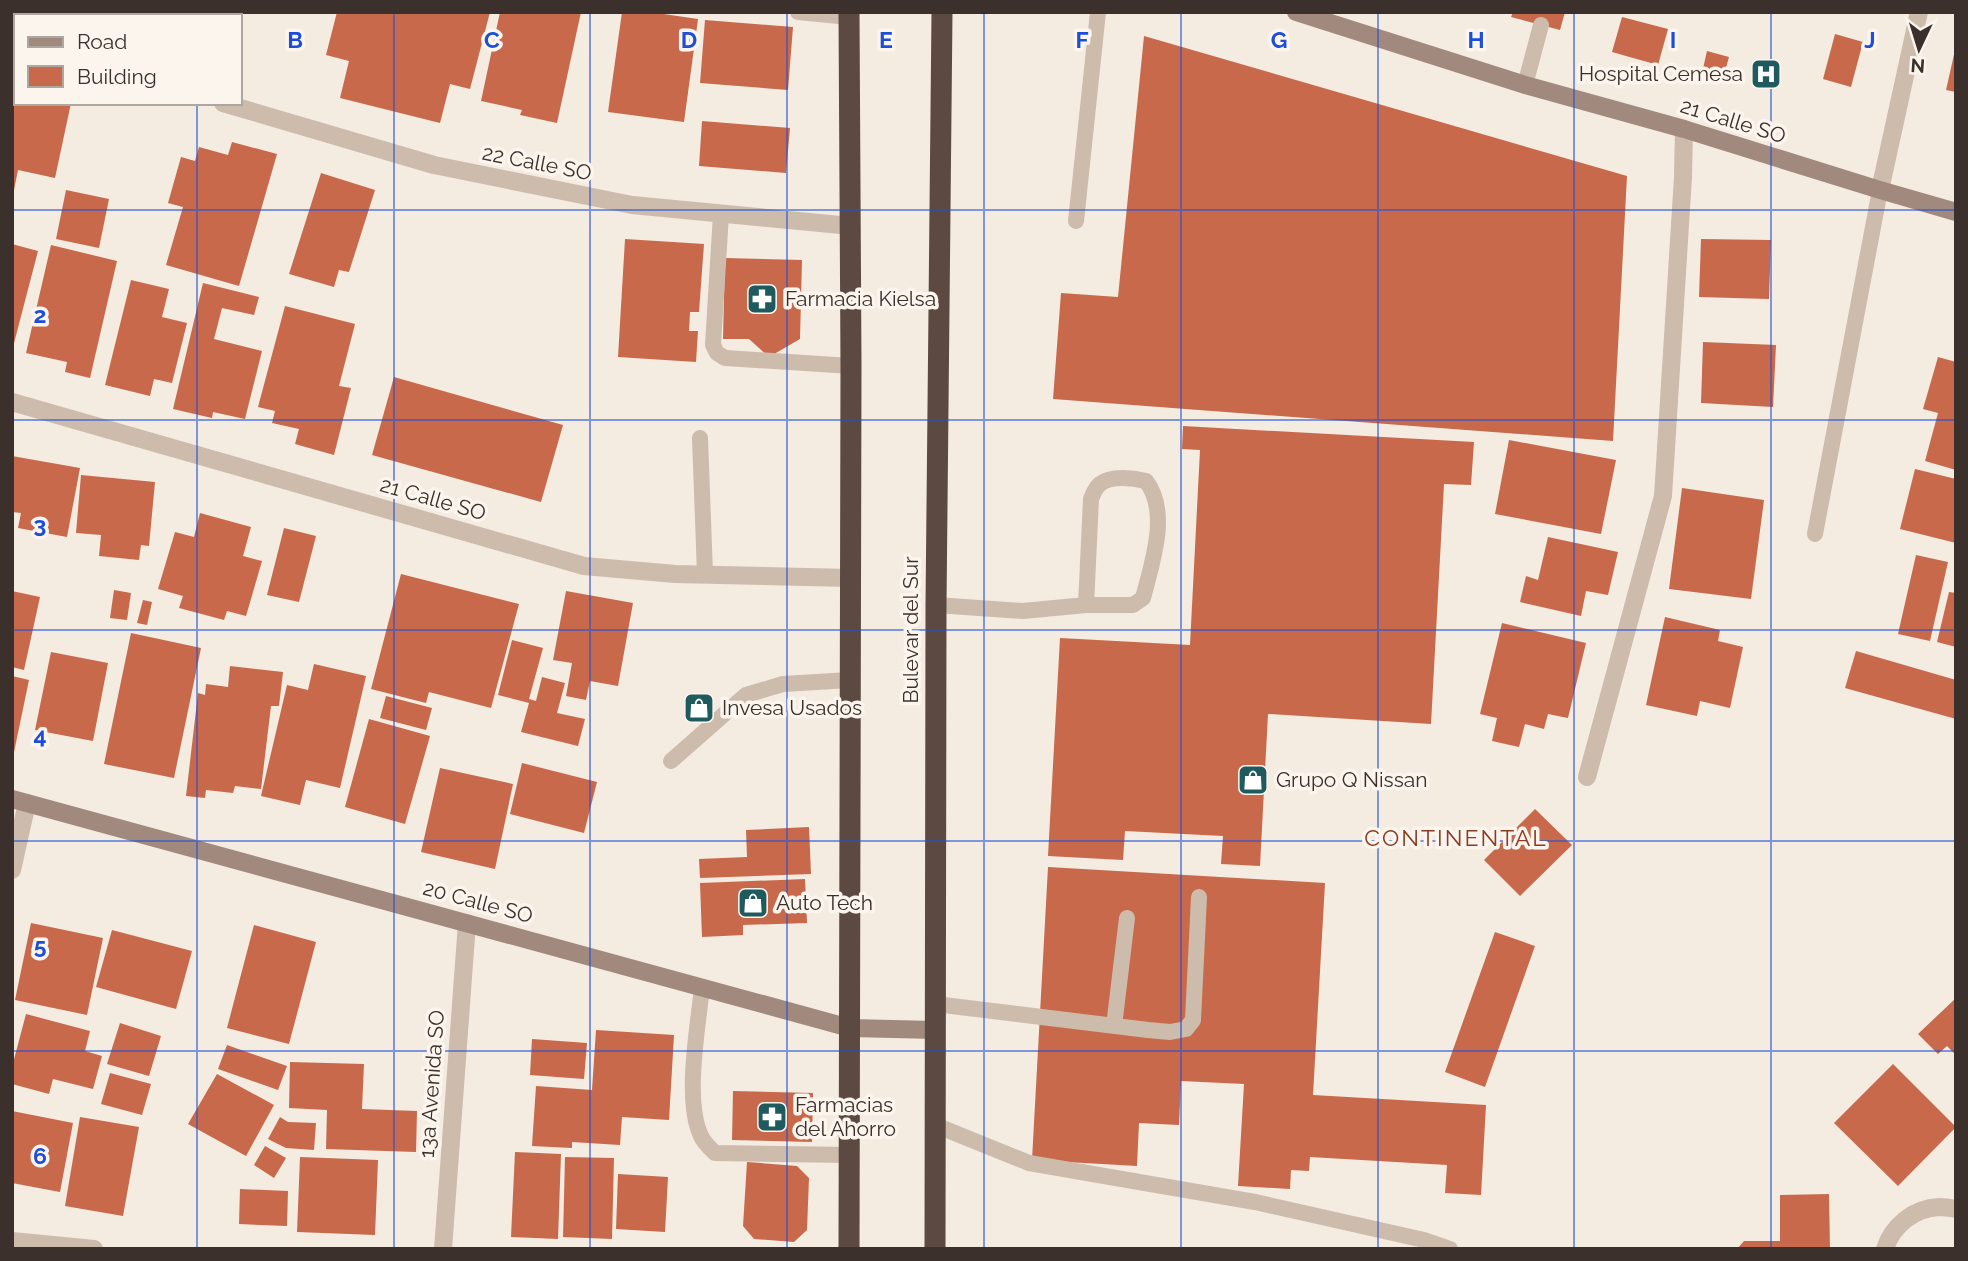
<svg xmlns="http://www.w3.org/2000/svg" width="1968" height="1261" font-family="Raleway,sans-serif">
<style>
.building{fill:#c8694b}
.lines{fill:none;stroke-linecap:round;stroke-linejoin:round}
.lane{stroke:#cdbbac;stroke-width:16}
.street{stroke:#cdbbac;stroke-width:18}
.secondary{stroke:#a18a7d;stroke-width:18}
.highway{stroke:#5c4a42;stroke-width:21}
.grid{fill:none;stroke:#1d4ed8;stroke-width:2;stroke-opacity:0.55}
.labels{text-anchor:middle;stroke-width:7;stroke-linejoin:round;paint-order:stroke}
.poi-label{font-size:21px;fill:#3b302b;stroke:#fbf5ee;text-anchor:start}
.street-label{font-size:21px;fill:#3b302b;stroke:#fbf5ee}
.neighbourhood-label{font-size:23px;letter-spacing:2px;fill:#8c3b22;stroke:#fbf5ee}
.grid-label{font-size:23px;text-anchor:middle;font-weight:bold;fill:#1d4ed8;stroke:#fbf5ee;stroke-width:7;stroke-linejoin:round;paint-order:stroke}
</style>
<rect width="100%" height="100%" fill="#f4ebe1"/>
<!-- building -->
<path class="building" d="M116,12H167L166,16H125Z
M337,12H490L470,89L450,84L440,123L340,98L349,61L326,55Z
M500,12H581L557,123L520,115L522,110L481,101Z
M622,12H650L698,19L684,122L608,112Z
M1513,12H1565L1560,30L1511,17Z
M1622,17L1668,29L1658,65L1612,52Z
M705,20L793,27L788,90L700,83Z
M1835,34L1863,42L1851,87L1823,79Z
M1144,36L1627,176L1613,441L1053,399L1061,293L1118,297Z
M1955,50H1956V92L1946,90Z
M1707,51L1729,57L1723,79L1702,73Z
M12,81H16V103H71L55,178L18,170L13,195Z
M702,121L790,128L786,173L699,166Z
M232,142L277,154L239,286L166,265L183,207L168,203L181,157L195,161L199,147L228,155Z
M321,173L375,190L349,272L339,270L334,287L289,274Z
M66,190L109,199L99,248L56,239Z
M625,239L704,244L699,312H690L689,331H698L696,362L618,357Z
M1701,239L1771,240L1769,299L1699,297Z
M12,244L38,251L13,347H12Z
M51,245L117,261L90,378L65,372L67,362L26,353Z
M725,258L802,260L800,339L769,357L749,339H723Z
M131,280L169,289L162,317L187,323L172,383L154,379L150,396L105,385Z
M203,283L259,297L254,315L222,308L214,339L262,351L245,419L213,412L212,418L173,409Z
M285,306L355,324L339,386L351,388L334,455L295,444L299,429L272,423L275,411L258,407Z
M1703,342L1776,345L1773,407L1701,403Z
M1938,357L1956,362V470L1925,461L1938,413L1923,409Z
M394,377L563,425L541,502L372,455Z
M1183,426L1474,442L1471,485L1444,484L1431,724L1268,714L1260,866L1221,864L1223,836L1125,831L1123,860L1048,856L1060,638L1190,645L1200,450L1182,449Z
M1509,440L1616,460L1601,534L1495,514Z
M12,456L80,468L67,537L18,528L21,513L12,512Z
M1915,469L1956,479V543L1900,529Z
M81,475L155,482L149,546L141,545L139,560L99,556L101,535L76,533Z
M1682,488L1764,500L1751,599L1669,589Z
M200,513L251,527L243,556L262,561L246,616L227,611L224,620L179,608L183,596L158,589L175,532L194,537Z
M284,528L316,536L299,602L267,595Z
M1548,537L1618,552L1608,595L1586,591L1581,616L1520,602L1526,576L1538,580Z
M1916,555L1948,562L1930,641L1898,634Z
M401,574L519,604L491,708L429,692L426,703L371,689Z
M114,590L131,593L127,620L110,618Z
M12,591L40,597L24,670L12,667Z
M566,591L633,603L618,686L590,681L586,700L566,696L572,663L553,660Z
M1949,592L1956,593V647L1937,642Z
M143,600L152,602L147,625L137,623Z
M1665,617L1720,630L1718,641L1743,647L1730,708L1700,701L1697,716L1646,705Z
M1502,623L1586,643L1568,718L1548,714L1544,729L1525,724L1519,747L1492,741L1497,718L1480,714Z
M131,633L201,648L174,778L104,764Z
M512,640L543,648L529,699L536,701L542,677L565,683L557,713L585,719L578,746L521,732L529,703L498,695Z
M1856,651L1956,680V719L1845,688Z
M51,652L108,663L93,741L35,730Z
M314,664L366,676L340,788L306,780L300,805L261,796L287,685L308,690Z
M230,666L283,672L279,706H271L261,789L235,786L233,793L206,790L205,798L186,796L198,693L205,695L206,684L228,687Z
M12,676L29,680L13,757H12Z
M386,696L432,708L426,730L380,718Z
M369,719L430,736L405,824L345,807Z
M522,763L597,782L584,833L510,814Z
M440,768L513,784L495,869L421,852Z
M1535,809L1572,845L1520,896L1484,860Z
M809,827L811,874L700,878L699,859L747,857L746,830Z
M1048,867L1325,883L1313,1095L1486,1105L1481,1195L1445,1193L1447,1165L1310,1157L1309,1171L1291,1170L1290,1189L1238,1186L1244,1084L1181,1081L1179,1125L1139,1123L1137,1166L1032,1160Z
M805,879L807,923L743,925V935L702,937L700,883Z
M31,923L103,938L87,1015L15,1000Z
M254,925L316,942L289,1044L227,1028Z
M112,930L192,951L176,1009L96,987Z
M1495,932L1535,946L1485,1087L1445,1072Z
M1956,998V1055L1947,1046L1938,1054L1918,1034Z
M26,1014L90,1031L85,1051L102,1056L93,1089L53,1079L49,1094L12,1084V1067Z
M120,1023L161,1036L149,1076L107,1064Z
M596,1030L674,1035L669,1120L622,1117L620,1145L572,1142V1148L532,1146L536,1086L592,1090Z
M532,1039L587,1043L584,1079L530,1075Z
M227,1045L287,1066L278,1090L218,1069Z
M290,1062L364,1064L362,1109L417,1111L416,1152L326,1149L327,1110L289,1108Z
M1893,1064L1956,1127L1898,1186L1834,1123Z
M110,1073L151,1084L142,1115L101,1104Z
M217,1074L274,1105L246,1156L188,1124Z
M733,1091L813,1093L812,1142L732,1140Z
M12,1111L73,1123L60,1192L12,1183Z
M80,1117L139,1127L123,1216L65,1206Z
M280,1117L288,1122L316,1123L314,1150L286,1148L268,1139Z
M265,1146L286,1158L274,1178L254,1165Z
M515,1152L561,1154L558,1239L511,1237Z
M300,1157L378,1160L375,1235L297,1232Z
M565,1157L614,1158L612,1239L563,1237Z
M747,1162L797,1166L809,1178L807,1230L794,1242L754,1239L743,1226Z
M618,1174L668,1177L665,1232L616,1229Z
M240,1189L288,1191L287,1226L239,1224Z
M1829,1194L1830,1249H1737L1744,1241H1780V1195Z"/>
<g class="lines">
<!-- lane -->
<path class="lane" d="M798,12L849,17
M1525,85L1541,25
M721,214L713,345L717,353L725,358L851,366
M1076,221L1098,12
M700,438L705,574
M1815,534L1880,190
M936,605L1023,611L1086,605H1133L1143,598C1152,563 1170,512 1146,481C1134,478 1111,475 1100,484C1095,488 1093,494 1091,499L1086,605
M671,761L746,695L783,684L850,680
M702,987C698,1028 684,1100 701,1136C704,1143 710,1148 715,1153L850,1155
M935,1004L1148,1030L1170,1032L1186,1029L1193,1020L1199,897
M1114,1026L1127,918
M935,1125L1029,1163L1255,1202L1424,1240L1450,1249"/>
<!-- street -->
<path class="street" d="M12,41L16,42
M223,103L434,165L632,205L851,226
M1880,190L1919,12
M12,402L584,566L675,574L851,578
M1587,777L1663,496L1683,177L1684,129
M12,870L27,803
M12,1241L94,1249
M443,1249L467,923
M1885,1249C1892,1226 1914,1208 1939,1207C1944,1207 1951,1208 1956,1209"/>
<!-- secondary -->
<path class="secondary" d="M1296,12L1525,85L1684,129L1880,190L1956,212
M12,799L850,1028L935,1030"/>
<!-- highway -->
<path class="highway" d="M849,12L851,366L849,1249
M935,1249L936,605L942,12"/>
</g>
<!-- grid -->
<path class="grid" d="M197,12V16M394,12V1249M590,12V1249M787,12V1249M984,12V1249M1181,12V1249M1378,12V1249M1574,12V1249M1771,12V1249M197,103V1249M12,210H1956M12,420H1956M12,630H1956M12,841H1956M12,1051H1956"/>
<!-- icons -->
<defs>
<g id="hospital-square" transform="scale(1.575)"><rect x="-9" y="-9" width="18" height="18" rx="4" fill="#1f5a5e" stroke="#fbf5ee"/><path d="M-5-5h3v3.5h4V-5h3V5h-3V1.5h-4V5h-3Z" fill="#fff"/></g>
<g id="pharmacy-square" transform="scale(1.575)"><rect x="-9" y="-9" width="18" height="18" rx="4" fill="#1f5a5e" stroke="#fbf5ee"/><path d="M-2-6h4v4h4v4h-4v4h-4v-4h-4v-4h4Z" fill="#fff"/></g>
<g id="shop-square" transform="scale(1.575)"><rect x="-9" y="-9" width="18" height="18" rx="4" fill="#1f5a5e" stroke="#fbf5ee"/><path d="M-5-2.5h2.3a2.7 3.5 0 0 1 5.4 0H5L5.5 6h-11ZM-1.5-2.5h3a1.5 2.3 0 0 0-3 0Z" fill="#fff"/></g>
</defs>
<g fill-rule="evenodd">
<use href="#hospital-square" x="1766" y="74"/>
<use href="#pharmacy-square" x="762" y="299"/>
<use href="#shop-square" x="699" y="708"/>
<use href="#shop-square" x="1253" y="780"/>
<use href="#shop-square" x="753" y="903"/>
<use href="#pharmacy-square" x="772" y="1117"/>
</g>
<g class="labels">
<!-- poi labels -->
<g class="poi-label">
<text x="1743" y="81" text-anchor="end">Hospital Cemesa</text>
<text x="785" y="306">Farmacia Kielsa</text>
<text x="722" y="715">Invesa Usados</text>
<text x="1276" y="787">Grupo Q Nissan</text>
<text x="776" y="910">Auto Tech</text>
<text x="795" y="1112">Farmacias<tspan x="795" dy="24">del Ahorro</tspan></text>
</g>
<!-- street labels -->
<g class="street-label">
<text transform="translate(1733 121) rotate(17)" y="7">21 Calle SO</text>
<text transform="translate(537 163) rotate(11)" y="7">22 Calle SO</text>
<text transform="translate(433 499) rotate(16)" y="7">21 Calle SO</text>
<text transform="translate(911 630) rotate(-90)" y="7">Bulevar del Sur</text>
<text transform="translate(478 902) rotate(15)" y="7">20 Calle SO</text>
<text transform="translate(432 1084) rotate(-86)" y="7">13a Avenida SO</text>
</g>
<!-- neighbourhood labels -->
<g class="neighbourhood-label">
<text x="1456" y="846">CONTINENTAL</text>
</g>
</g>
<g class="grid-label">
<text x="295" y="48">B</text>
<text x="492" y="48">C</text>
<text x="689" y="48">D</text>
<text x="886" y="48">E</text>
<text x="1082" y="48">F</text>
<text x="1279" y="48">G</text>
<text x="1476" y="48">H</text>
<text x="1673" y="48">I</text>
<text x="1870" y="48">J</text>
<text x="40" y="323">2</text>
<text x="40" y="533">3</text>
<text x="40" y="744">4</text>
<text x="40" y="954">5</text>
<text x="40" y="1164">6</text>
</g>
<!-- border -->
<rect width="1968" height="1261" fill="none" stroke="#3b302b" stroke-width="28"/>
<!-- legend -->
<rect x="14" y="14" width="228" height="91" fill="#fbf5ee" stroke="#aea6a0" stroke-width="2"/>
<rect x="28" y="37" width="35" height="10" fill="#a18a7d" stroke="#aea6a0" stroke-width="2"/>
<text x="77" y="49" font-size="21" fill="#3b302b">Road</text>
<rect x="28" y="66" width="35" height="21" fill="#c8694b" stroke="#aea6a0" stroke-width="2"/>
<text x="77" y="84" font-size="21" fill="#3b302b">Building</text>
<!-- north arrow -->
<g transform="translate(1919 49) rotate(184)" stroke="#fbf5ee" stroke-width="5" paint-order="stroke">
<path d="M0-5L12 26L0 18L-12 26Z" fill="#3b302b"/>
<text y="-10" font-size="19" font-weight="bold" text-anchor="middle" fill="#3b302b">N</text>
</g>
</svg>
